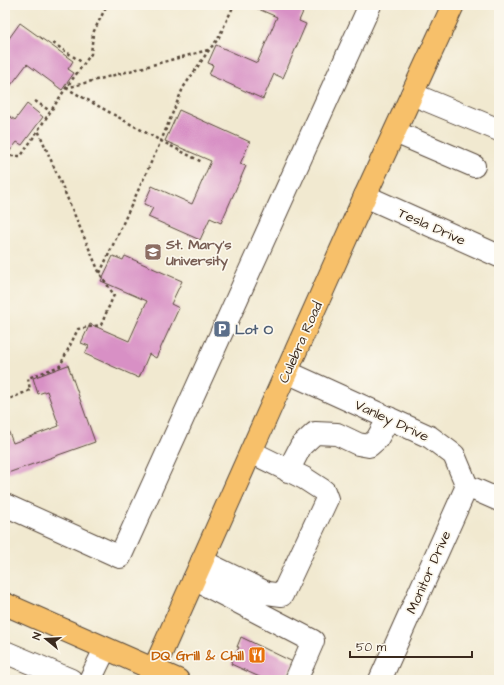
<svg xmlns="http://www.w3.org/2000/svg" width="504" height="685" font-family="'Architects Daughter',sans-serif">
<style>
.building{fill:#d890c5}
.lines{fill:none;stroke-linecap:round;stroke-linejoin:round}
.minor-casing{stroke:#564739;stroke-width:24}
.major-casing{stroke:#564739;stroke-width:24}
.path{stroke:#564739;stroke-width:2.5;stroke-dasharray:3 3;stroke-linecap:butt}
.minor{stroke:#fff;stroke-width:22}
.major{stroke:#f7c06b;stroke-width:22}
.labels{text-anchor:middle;stroke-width:3.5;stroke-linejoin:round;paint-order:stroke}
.street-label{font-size:14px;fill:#3b2a1e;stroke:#fbf7ec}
.education-label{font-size:14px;font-weight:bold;fill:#785e54;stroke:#fbf7ec;text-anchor:start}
.service-label{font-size:14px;font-weight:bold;fill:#4e5e75;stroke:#fbf7ec;text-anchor:start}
.food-label{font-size:14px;font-weight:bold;fill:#c56008;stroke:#fbf7ec;text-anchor:end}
</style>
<rect width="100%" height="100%" fill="#fbf7ec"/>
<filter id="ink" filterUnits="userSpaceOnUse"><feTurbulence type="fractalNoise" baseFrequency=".025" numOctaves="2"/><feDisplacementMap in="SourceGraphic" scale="8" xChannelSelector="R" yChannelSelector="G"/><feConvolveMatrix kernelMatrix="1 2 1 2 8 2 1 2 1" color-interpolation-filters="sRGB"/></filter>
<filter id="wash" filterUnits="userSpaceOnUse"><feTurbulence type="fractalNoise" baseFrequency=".012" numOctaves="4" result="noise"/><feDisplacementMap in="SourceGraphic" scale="16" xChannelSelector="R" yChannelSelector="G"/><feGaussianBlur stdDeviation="0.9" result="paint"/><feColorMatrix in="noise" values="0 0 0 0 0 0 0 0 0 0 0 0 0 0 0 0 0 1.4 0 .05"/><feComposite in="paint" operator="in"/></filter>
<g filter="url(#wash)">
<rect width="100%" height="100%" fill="#f1e9d0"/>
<g id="blocks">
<!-- building -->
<path class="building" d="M249,5H306L299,21L306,24L283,78L274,74L263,99L209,75L213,65L208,63L216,45L257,63L277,17Z
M20,23L73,61L68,69L74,73L62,90L27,64L5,93V44Z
M27,104L43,117L22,145L17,142L10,151L5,147V113L15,120Z
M179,110L250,142L240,164L246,166L221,223L210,218L200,240L148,217L153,208L144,204L152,186L192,204L211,161L165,141Z
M113,256L123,260L125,256L182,281L171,304L179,308L156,358L149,354L139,378L85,354L89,346L81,343L90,324L129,341L147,301L101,281Z
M68,365L95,442L5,474V422L13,443L59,426L47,391L38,394L33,378Z
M241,637L293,662L285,680H266L231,664L239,647H237Z"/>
</g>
</g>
<g filter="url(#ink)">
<use href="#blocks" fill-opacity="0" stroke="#564739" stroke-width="1"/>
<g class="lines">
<!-- minor casing -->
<g class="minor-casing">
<path id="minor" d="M412,94L499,130
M395,132L474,166
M365,196L499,256
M287,372L430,437L454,455L467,486L499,500
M288,471L301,446L315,433L337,434L358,444L369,446L377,439L389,418
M5,505L120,557L370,5
M202,561L267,593L282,595L327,499L324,491L304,478L251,452
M194,579L313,641L296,680
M5,652L71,680
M90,680L105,649
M380,680L467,486"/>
</g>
<!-- major casing -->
<g class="major-casing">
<path id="major" d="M5,604L178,680
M149,680L365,196L453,5"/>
</g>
<!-- path -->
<path class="path" d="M53,43L83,63
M66,88L161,141L202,162
M66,88L208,50
M35,101L50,111
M5,156H21L66,88L91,54L93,33L107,5
M100,273L161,141L183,88L209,50L218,39L234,5
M5,401L30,390L28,378L60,366L78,329L101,325L114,295L100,274L38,130"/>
<!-- minor -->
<use href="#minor" class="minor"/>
<!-- major -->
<use href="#major" class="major"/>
</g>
</g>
<!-- icons -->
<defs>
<g id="university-square" transform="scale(0.9)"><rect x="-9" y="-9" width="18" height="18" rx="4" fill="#8d6e63" stroke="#fbf7ec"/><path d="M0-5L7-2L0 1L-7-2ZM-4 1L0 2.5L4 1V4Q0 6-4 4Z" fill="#fff"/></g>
<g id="parking-square" transform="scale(0.9)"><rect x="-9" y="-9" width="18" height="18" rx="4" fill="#5c6f8a" stroke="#fbf7ec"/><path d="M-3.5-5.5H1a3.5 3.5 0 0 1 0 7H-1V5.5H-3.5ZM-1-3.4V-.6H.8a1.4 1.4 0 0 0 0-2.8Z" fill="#fff"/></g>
<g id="restaurant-square" transform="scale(0.9)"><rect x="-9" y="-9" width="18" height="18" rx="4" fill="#e8710a" stroke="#fbf7ec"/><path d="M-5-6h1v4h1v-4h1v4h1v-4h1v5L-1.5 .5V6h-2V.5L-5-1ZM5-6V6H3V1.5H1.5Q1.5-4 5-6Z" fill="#fff"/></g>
</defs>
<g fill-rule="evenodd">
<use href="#university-square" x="153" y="252"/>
<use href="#parking-square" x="222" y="329"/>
<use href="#restaurant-square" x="257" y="655"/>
</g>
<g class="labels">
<!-- street labels -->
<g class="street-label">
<text transform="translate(432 226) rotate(24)" y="5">Tesla Drive</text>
<text transform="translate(300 342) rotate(-66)" y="5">Culebra Road</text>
<text transform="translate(392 420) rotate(25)" y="5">Vanley Drive</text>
<text transform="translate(428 572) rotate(-66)" y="5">Monitor Drive</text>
</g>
<!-- education labels -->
<g class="education-label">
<text x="166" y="249">St. Mary's<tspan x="166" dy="16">University</tspan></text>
</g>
<!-- service labels -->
<g class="service-label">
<text x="235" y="334">Lot O</text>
</g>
<!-- food labels -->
<g class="food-label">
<text x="244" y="660">DQ Grill &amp; Chill</text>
</g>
</g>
<!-- margin -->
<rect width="504" height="685" fill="none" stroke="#fbf7ec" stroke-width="20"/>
<!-- north arrow -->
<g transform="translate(46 639) rotate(288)" stroke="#fbf7ec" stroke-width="3" paint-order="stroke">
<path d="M0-3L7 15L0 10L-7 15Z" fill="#3b2a1e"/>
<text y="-6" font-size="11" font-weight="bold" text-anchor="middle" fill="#3b2a1e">N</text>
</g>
<!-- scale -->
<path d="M350 651v6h122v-6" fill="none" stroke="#3b2a1e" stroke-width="2"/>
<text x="356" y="651" font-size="12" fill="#3b2a1e" stroke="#fbf7ec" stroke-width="3" paint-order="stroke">50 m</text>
</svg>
